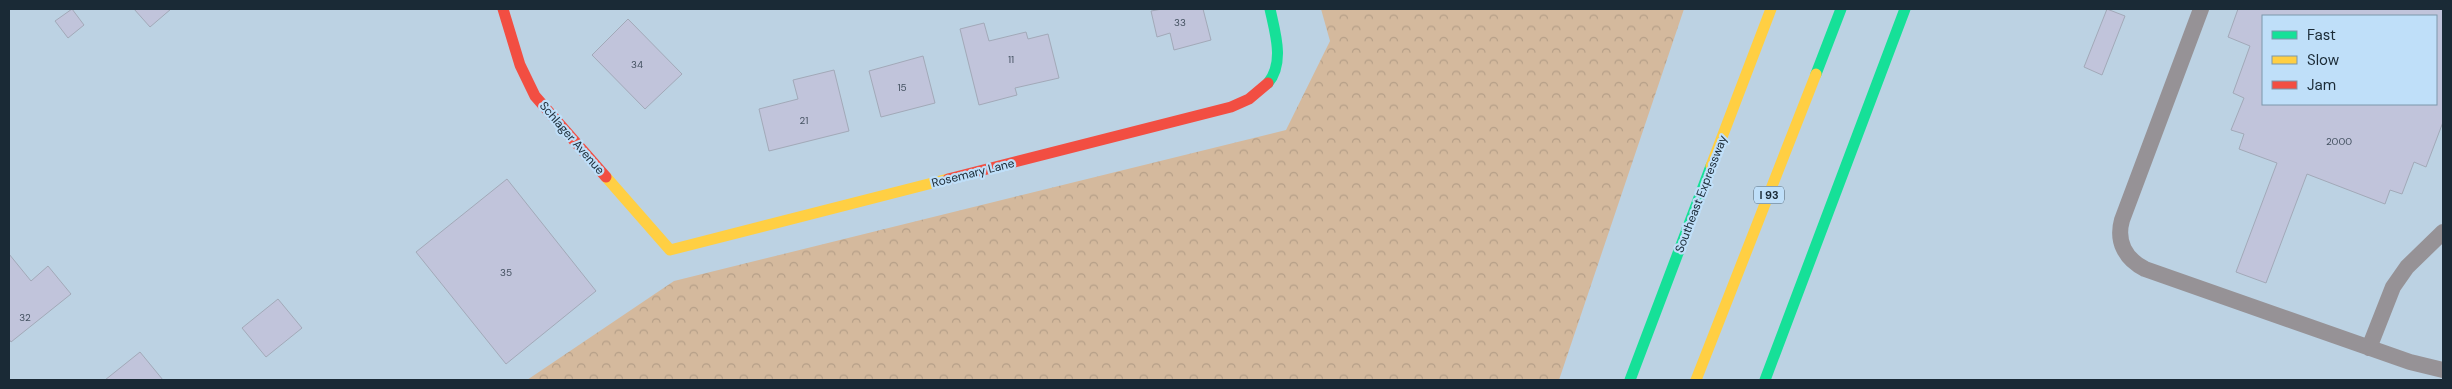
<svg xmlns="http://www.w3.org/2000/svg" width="2452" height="389" font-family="'DM Sans',sans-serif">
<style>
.forest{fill:url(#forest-crowns)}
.building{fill:#c1c4db;stroke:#a2a9b8;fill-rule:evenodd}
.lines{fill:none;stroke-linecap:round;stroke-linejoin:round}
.lane{stroke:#969296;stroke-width:16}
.fast{stroke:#16e098;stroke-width:11}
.slow{stroke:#ffcf43;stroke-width:11}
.jam{stroke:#f24e42;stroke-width:11}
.labels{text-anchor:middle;stroke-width:4.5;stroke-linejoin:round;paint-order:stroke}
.number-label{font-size:10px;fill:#445160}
.shield{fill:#bfdff9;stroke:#4c6070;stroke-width:1}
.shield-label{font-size:11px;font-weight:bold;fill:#1a2a36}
.street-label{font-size:12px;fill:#1a2a36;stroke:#bfdff9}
</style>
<defs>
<pattern id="forest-crowns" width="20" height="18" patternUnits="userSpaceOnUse" patternTransform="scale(1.25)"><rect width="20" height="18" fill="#d4b99d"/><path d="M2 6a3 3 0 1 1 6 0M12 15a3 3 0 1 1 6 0" fill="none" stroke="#b59f88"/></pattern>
</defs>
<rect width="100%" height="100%" fill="#bcd2e3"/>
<!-- forest -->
<path class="forest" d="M1321,9H1684L1559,380H527L674,281L1286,130L1330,41Z"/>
<!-- building -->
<path class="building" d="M72,9L84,25L68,38L55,21Z
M134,9H171L150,27Z
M1162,9H1203L1211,40L1174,50L1170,33L1157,37L1151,11Z
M2107,9L2125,16L2102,75L2084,67Z
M2238,9H2443V122L2426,167L2414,162L2402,194L2390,190L2385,204L2307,174L2266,283L2236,272L2277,163L2239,149L2244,134L2231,130L2244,98L2233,93L2250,46L2228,37ZM2263,16H2436V104H2263Z
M628,19L682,74L645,109L592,55Z
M984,23L989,41L1026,32L1028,39L1048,34L1059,78L1015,88L1017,95L979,105L960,29Z
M923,56L935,103L881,117L869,71Z
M834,70L849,131L769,151L759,109L798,99L793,80Z
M507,179L596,291L506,364L416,252Z
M9,254L31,281L48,266L71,294L11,342L9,339Z
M278,299L302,328L266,357L242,328Z
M140,352L163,380H105Z"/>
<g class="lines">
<!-- lane -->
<path class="lane" d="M2201,9L2122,220C2116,241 2125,259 2145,269L2410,362L2443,370
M2369,348L2393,287L2407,267L2443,232"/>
<!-- fast -->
<path class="fast" d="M1816,74L1841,9
M1268,83C1285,63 1275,32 1270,9
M1630,380L1711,166
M1765,380L1905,9"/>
<!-- slow -->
<path class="slow" d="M1711,166L1771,9
M606,177L670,250L948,179
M1696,380L1816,74"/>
<!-- jam -->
<path class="jam" d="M503,9L520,65L535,96L606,177
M948,179L1231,107L1249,99L1268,83"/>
</g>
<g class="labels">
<!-- number labels -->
<g class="number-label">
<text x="1180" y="26">33</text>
<text x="1011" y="63">11</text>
<text x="637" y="68">34</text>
<text x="902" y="91">15</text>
<text x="804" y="124">21</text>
<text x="2339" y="145">2000</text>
<text x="506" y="276">35</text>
<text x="25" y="321">32</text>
</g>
<!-- shield labels -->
<rect class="shield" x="1754" y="186.5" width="30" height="17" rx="4"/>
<g class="shield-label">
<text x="1769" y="199">I 93</text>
</g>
<!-- street labels -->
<g class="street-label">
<text transform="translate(572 138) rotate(49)" y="4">Schlager Avenue</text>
<text transform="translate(973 173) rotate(-14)" y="4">Rosemary Lane</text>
<text transform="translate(1701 194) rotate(-69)" y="4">Southeast Expressway</text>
</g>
</g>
<!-- border -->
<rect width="2452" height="389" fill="none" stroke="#1a2a36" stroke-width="20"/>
<!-- legend -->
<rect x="2262" y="15" width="175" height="90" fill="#bfdff9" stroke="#7d97ab"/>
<rect x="2272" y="31" width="25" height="8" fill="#16e098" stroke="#7d97ab"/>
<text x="2307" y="40" font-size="15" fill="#1a2a36">Fast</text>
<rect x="2272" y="56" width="25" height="8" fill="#ffcf43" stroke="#7d97ab"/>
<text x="2307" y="65" font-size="15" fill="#1a2a36">Slow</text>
<rect x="2272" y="81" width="25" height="8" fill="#f24e42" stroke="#7d97ab"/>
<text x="2307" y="90" font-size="15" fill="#1a2a36">Jam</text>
</svg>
